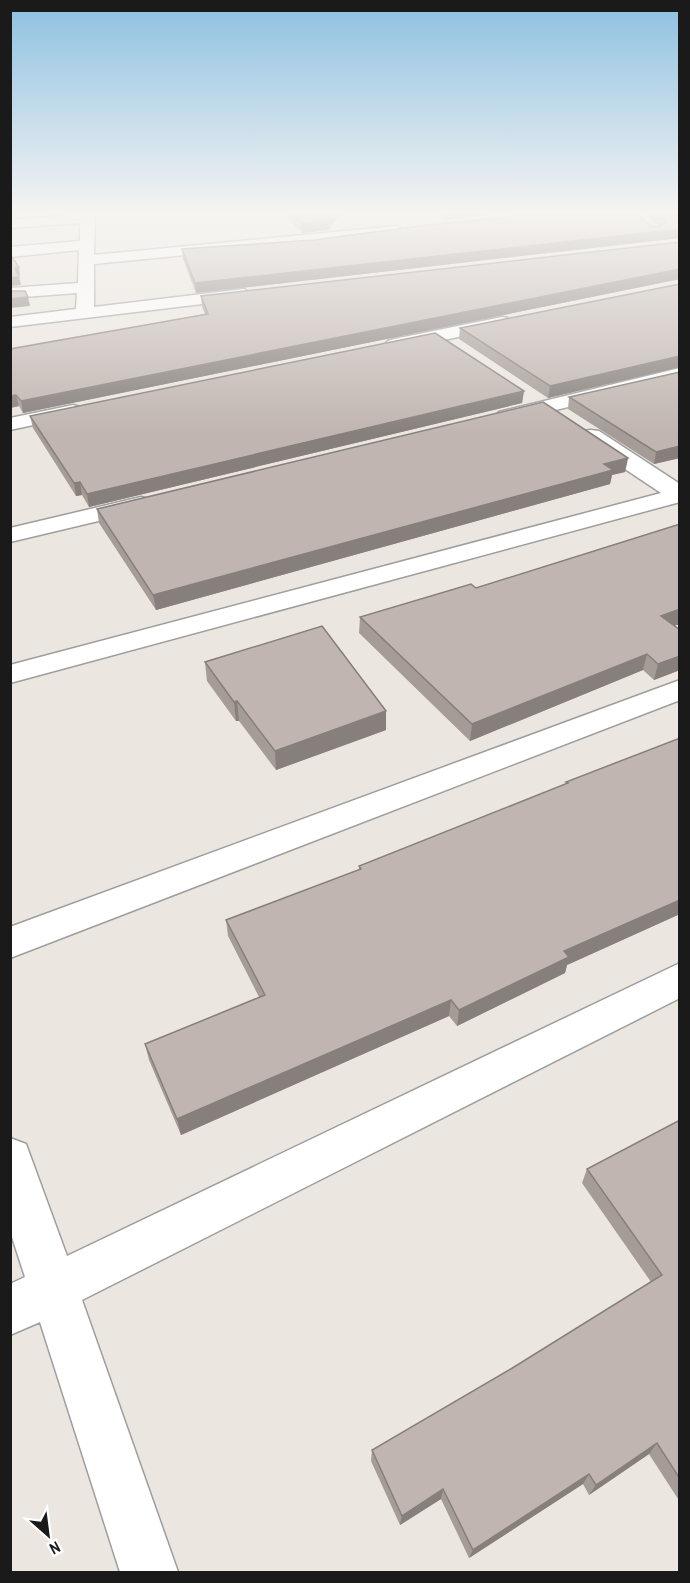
<svg xmlns="http://www.w3.org/2000/svg" width="690" height="1583" font-family="'Archivo Narrow',sans-serif">
<style>
.lines{fill:none;stroke-linecap:round;stroke-linejoin:round}
.street-casing{stroke:#9e9e9e;stroke-width:3}
.street{fill:#fff;fill-rule:evenodd}
.wall{fill:#a59c97}
.shaded-wall{fill:#867f7b}
.building{fill:#c0b5b0;stroke:#867f7b;stroke-width:1.5}
</style>
<rect width="100%" height="100%" fill="#ece6e0"/>
<g class="lines">
<!-- street casing -->
<g class="street-casing">
<path id="street" d="M81,212H95L94,255L397,226L404,230L397,234L94,264V307L244,289L252,294L244,299L10,327V317L76,309L77,293L10,298V288L78,283L79,250L10,257V247L80,241V223L10,228V220L81,214Z
M502,317L508,318L511,322L508,326L394,351L388,349L385,345L388,341L394,339Z
M680,368V380L506,422L499,420L496,416L499,412Z
M73,405L80,407L83,411L80,415L10,430V418Z
M591,430L599,431L680,484V502L10,683V665L661,493L583,441L580,436L583,431Z
M141,497L149,499L153,504L149,509L10,542V528Z
M680,680V700L10,958V927Z
M680,963V998L82,1300L178,1572H120L40,1322L10,1335V1284L25,1277L10,1231V1138L26,1144L67,1256Z"/>
</g>
<!-- street -->
<use href="#street" class="street"/>
</g>
<!-- wall -->
<path class="wall" d="M282,212H342L328,230L302,233Z
M439,212H519L447,219Z
M644,212H680V238L196,293L183,259L182,249L650,226L658,227H659Z
M680,242V279L23,413L19,406L10,408V349L205,314L202,307L201,296Z
M680,284V367L548,398L459,339L460,328Z
M680,372V458L654,464L568,409L569,397Z
M524,391L522,403L89,507L82,495L76,496L33,428L30,416Z
M628,458L625,472L612,475L610,484L156,610L99,523L97,509Z
M680,524V624L674,626L680,630V670L654,680L643,670L470,741L359,633L360,617L476,588Z
M205,662L386,711V730L276,770L239,721H236L207,681Z
M680,738V914L567,965L565,973L457,1026L449,1016L181,1135L149,1060L145,1044L259,997L228,936L226,920L359,870V866L566,784V782Z
M680,1120V1502L649,1454L589,1495L583,1484L469,1558L441,1499L400,1525L371,1461L372,1450L514,1367L651,1282L582,1183L587,1169Z"/>
<!-- shaded-wall -->
<path class="shaded-wall" d="M335,212H342L328,230L302,233V223Z
M448,212H519L447,219Z
M680,229V238L196,293L195,283Z
M19,267L20,275L16,276L15,268Z
M680,269V279L23,413L21,401Z
M19,277L21,285L10,286V278Z
M28,297L30,306L10,308V299Z
M680,356V367L548,398L550,386Z
M524,391L522,403L89,507L87,494Z
M16,395L19,406L10,408V396Z
M680,446V458L654,464L656,452Z
M628,458L625,472L612,475L610,484L156,610L153,595L604,464Z
M80,482L82,495L76,496L74,483Z
M680,609V624L657,631L661,616Z
M647,654L643,670L470,741L472,724Z
M680,656V670L654,680L658,664Z
M237,701L239,721H236L234,702Z
M386,711V730L276,770L275,751Z
M680,900V914L567,965L565,973L457,1026L459,1010L564,951Z
M451,1000L449,1016L181,1135L177,1119Z
M657,1443L649,1454L589,1495L596,1485Z
M589,1474L583,1484L469,1558L473,1550Z
M443,1489L441,1499L400,1525L402,1516Z"/>
<!-- building -->
<path class="building" d="M291,212H335L328,221L302,223Z
M559,212H634L650,226L658,227L666,222L656,212H680V229L195,283L182,249L314,240L428,225Z
M680,242V269L21,401L16,395L10,396V349L208,314L201,296Z
M10,254L19,267L15,268L19,277L10,278Z
M680,284V356L550,386L460,328Z
M10,291H25L28,297L10,299Z
M435,333L524,391L87,494L80,482L74,483L30,416Z
M680,372V446L656,452L569,397Z
M543,402L628,458L604,464L613,470L153,595L97,509Z
M680,524V609L661,616L680,630V656L658,664L647,654L472,724L360,617L471,584L476,588Z
M322,626L386,711L275,751L237,701L234,702L205,662Z
M680,738V900L564,951L569,957L459,1010L451,1000L177,1119L145,1044L265,995L226,920L361,869L359,866L568,783L566,782Z
M680,1120V1479L657,1443L596,1485L589,1474L473,1550L443,1489L402,1516L372,1450L514,1367L662,1275L587,1169Z"/>
<!-- sky -->
<linearGradient id="sky" x2="0" y2="1"><stop stop-color="#8cc0e2"/><stop offset="0.49" stop-color="#f6f4f1"/><stop offset="1" stop-color="#f6f4f1" stop-opacity="0"/></linearGradient>
<rect width="690" height="434" fill="url(#sky)"/>
<!-- border -->
<rect width="690" height="1583" fill="none" stroke="#1a1a1a" stroke-width="24"/>
<!-- north arrow -->
<g transform="translate(48 1535) rotate(152)" stroke="#ffffff" stroke-width="4.5" paint-order="stroke">
<path d="M0-4.5L10 22L0 15L-10 22Z" fill="#1a1a1a"/>
<text y="-9" font-size="16" font-weight="bold" text-anchor="middle" fill="#1a1a1a">N</text>
</g>
</svg>
